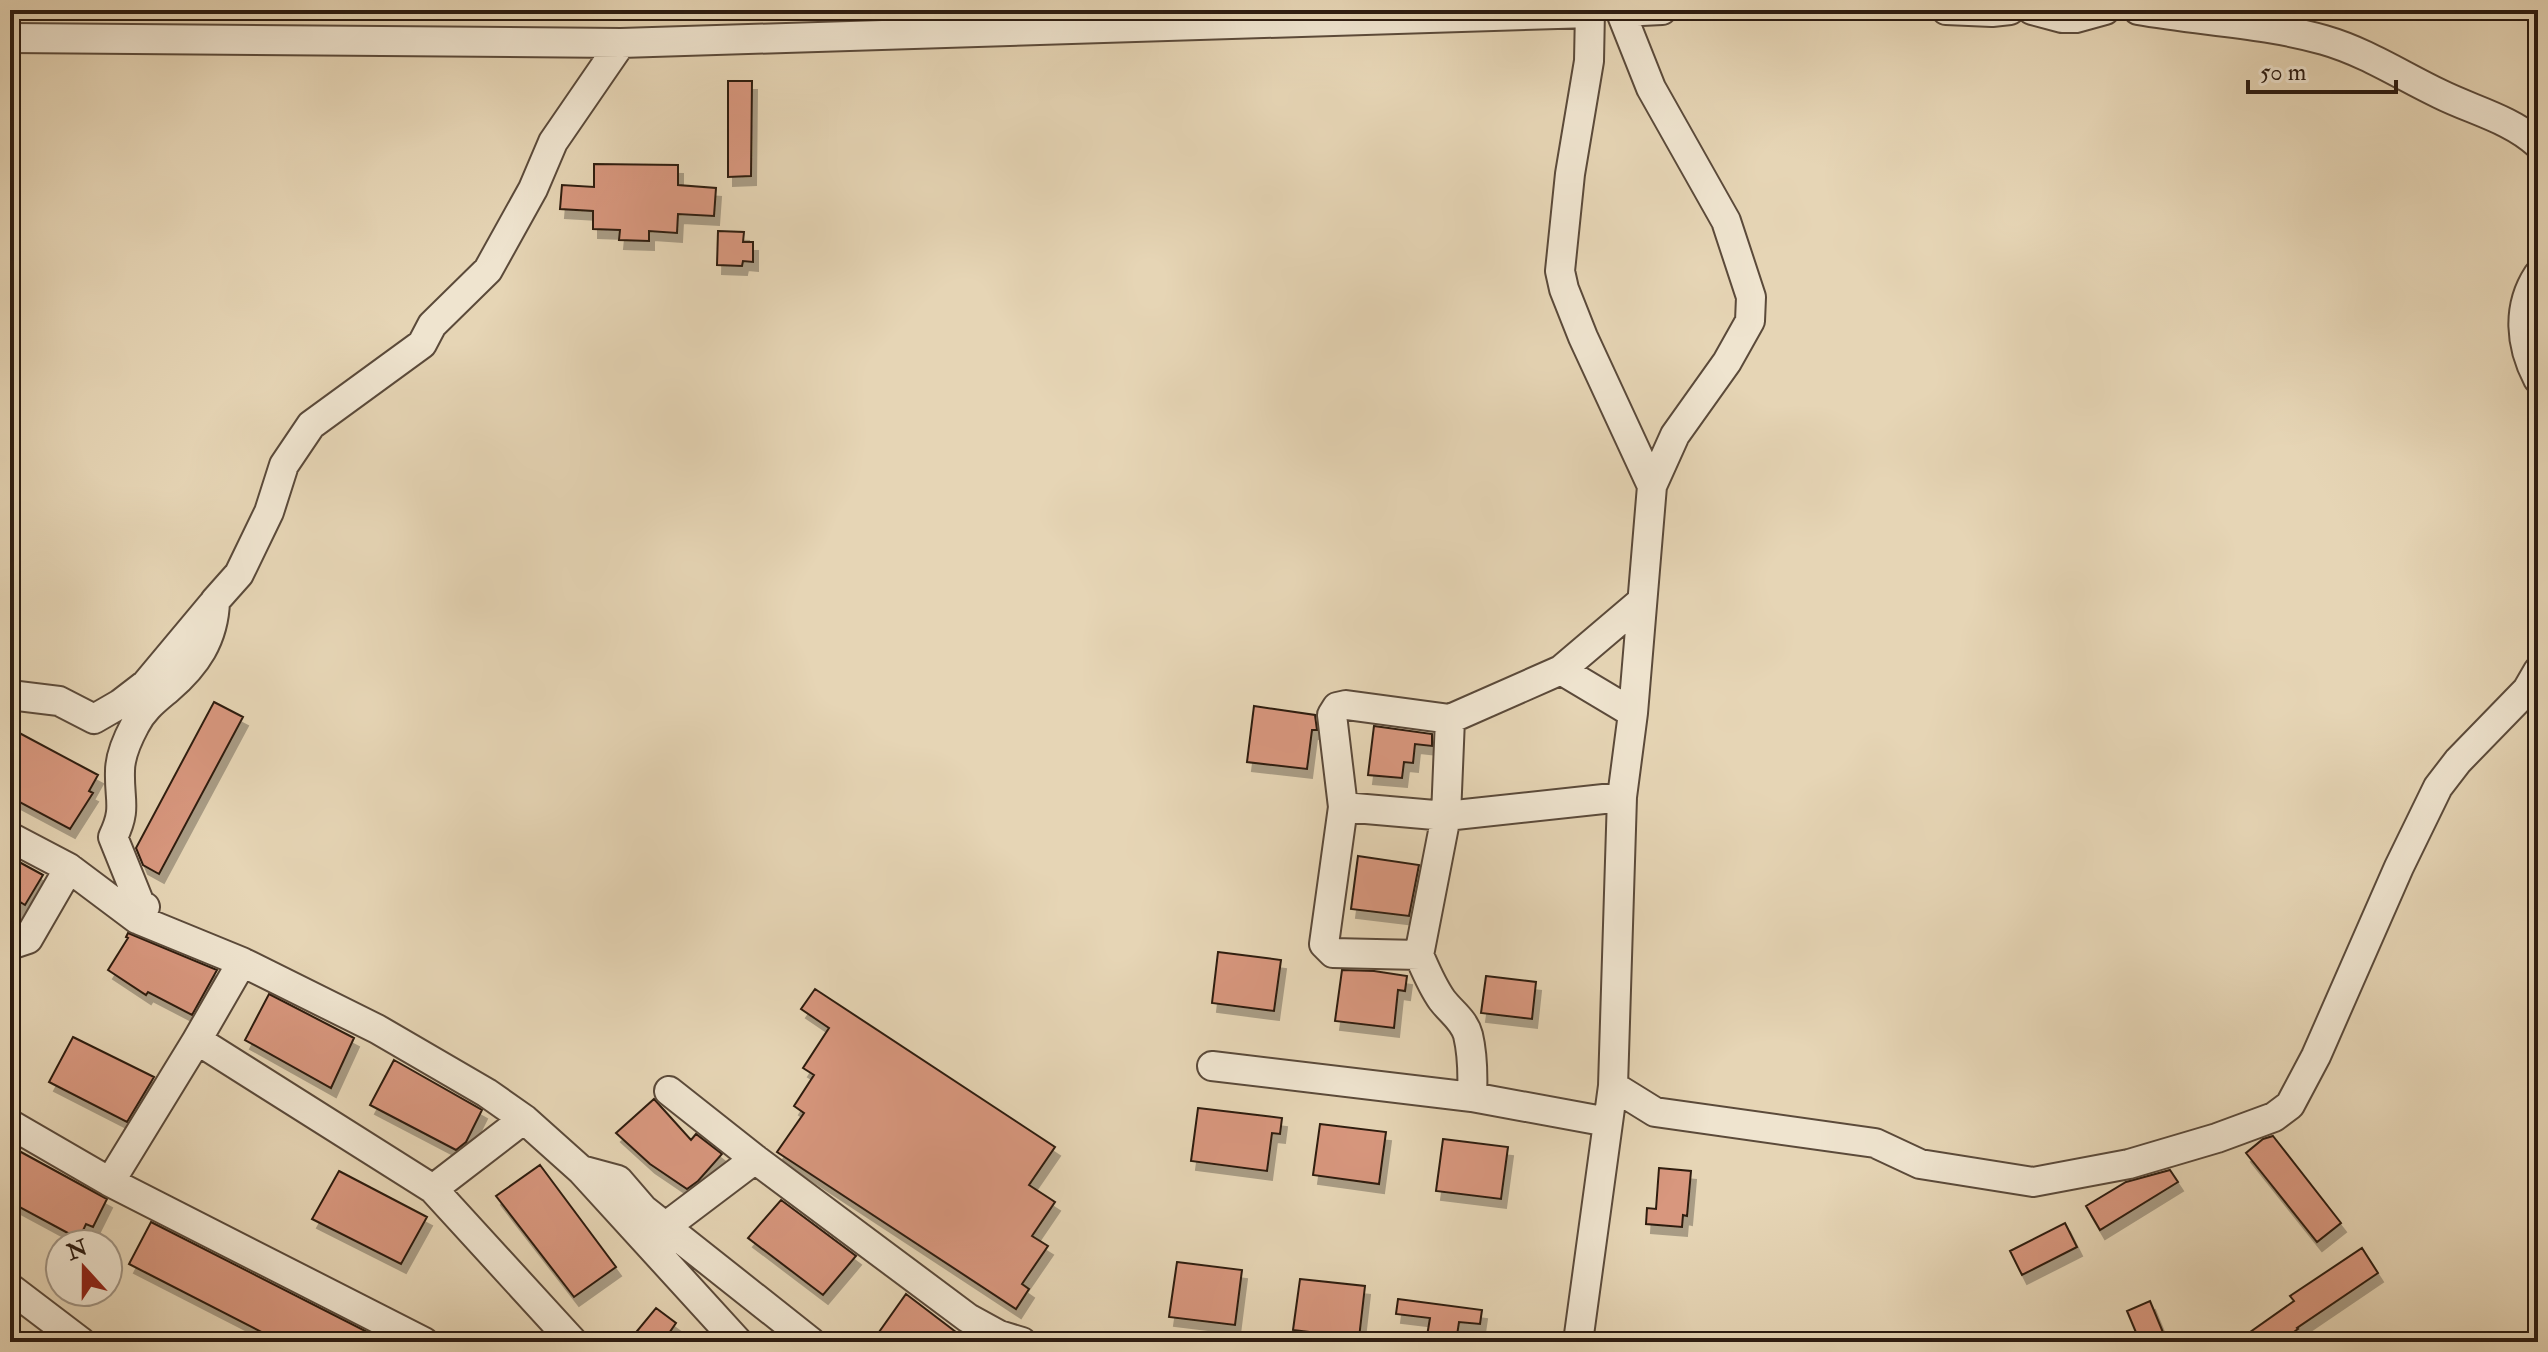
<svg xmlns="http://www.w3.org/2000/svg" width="2548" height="1352" font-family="'IM FELL Double Pica',serif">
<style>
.building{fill:#d8977e;stroke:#2d1c11;stroke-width:2;filter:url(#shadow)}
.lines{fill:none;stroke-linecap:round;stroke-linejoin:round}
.minor-casing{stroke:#5b4a3a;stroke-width:32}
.minor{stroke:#efe4cf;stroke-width:28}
</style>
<defs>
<filter id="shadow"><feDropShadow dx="5" dy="9" stdDeviation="0" flood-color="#0004"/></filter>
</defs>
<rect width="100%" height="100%" fill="#e6d5b5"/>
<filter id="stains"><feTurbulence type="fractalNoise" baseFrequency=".0025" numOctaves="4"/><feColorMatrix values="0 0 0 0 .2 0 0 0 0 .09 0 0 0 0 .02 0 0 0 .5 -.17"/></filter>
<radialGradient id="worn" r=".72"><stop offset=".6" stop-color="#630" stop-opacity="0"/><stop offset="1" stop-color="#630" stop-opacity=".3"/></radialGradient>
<!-- building -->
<path class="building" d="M728,81H752L751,176L728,177Z
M594,164L678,165V185L716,188L714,216L678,214L677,233L649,231V241L619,240L620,230L593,229V211L560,209L562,185L594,187Z
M718,231L744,232L743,242H753V262L743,261L742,266L717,265Z
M214,702L243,717L159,874L143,865L136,848Z
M1254,706L1315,715L1317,730H1312L1307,769L1247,762Z
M1374,726L1432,734V746L1415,744L1413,763L1404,762L1402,778L1368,775Z
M10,728L98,775L89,791L93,793L70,829L10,797Z
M1358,856L1419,865L1409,916L1351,909Z
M10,857L43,875L25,905L20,902L10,920Z
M128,933L217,970L192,1015L148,992L146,995L108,970L128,938L126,937Z
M1218,952L1281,960L1274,1011L1212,1003Z
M1342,970L1374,971L1407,976L1405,991L1398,990L1394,1028L1335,1021Z
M1486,976L1536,982L1532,1019L1481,1013Z
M815,989L1055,1147L1029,1185L1055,1202L1032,1236L1048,1246L1022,1284L1029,1289L1016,1309L777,1152L804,1113L794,1106L814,1075L803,1068L829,1028L801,1009Z
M269,994L354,1038L331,1088L245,1040Z
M73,1037L154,1077L127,1122L49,1082Z
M394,1060L482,1110L466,1142L456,1150L370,1105Z
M654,1099L691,1140L696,1134L722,1154L698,1181L687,1189L650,1164L616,1133Z
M1198,1108L1282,1118L1280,1134L1272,1133L1267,1171L1191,1161Z
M1320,1124L1386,1132L1379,1184L1313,1175Z
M2273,1136L2341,1223L2317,1242L2246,1153L2263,1139Z
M1443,1139L1508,1147L1501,1199L1436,1191Z
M10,1146L107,1199L93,1227L86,1224L79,1239L10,1202Z
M540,1165L616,1267L574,1297L496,1196Z
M1659,1168L1691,1171L1687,1216L1683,1215L1682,1227L1646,1224L1647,1208L1656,1209Z
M2170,1170L2178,1182L2100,1230L2086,1206L2126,1182Z
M339,1171L427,1217L401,1264L312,1219Z
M781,1200L856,1256L823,1295L748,1238Z
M151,1222L387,1342H281L129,1264Z
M2065,1223L2077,1247L2022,1275L2010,1251Z
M2362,1248L2378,1273L2297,1328L2298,1329L2280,1342H2236L2294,1301L2290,1296Z
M1177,1262L1242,1270L1235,1325L1169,1317Z
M1300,1279L1365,1286L1359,1338L1293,1330Z
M906,1294L969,1342H872Z
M1398,1299L1482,1310L1480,1324L1459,1322L1456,1342H1426L1430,1318L1396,1314Z
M2150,1301L2167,1342H2140L2127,1311Z
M656,1308L676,1323L667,1336L660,1342H628Z"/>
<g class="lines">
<!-- minor casing -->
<g class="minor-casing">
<path id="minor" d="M1590,10L1589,61L1570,174L1560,271L1564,289L1583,337L1652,486
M1946,10L1992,12L2010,10
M2032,10L2062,18H2076L2105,10
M2138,10C2200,21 2264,23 2324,40C2366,52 2402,76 2440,94C2472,110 2511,119 2538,144
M1621,12L1662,10
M10,38L621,43L1591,13
M2538,275C2517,307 2520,345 2538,379
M1561,670L1633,713
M10,695L59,701L94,719L120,704L146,684L212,605
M1450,719L1446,816L1419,955L1333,953L1324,944L1343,807L1332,715L1337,707L1346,705L1450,719L1561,670L1641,602
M1343,807L1446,816L1622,797
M10,837L69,868L137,919L242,962L377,1029L487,1093L524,1119L581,1170L618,1180L643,1209L811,1342
M137,919L145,907L140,904L113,837C127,808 119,801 120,771C120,757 128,738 135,725C143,709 155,700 168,689C196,665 214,639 215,601L239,574L269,512L284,465L311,425L422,344L432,325L488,270L533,189L553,142L621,43
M10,945L28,939L69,868
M1419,955C1426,971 1432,986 1442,1000C1451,1012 1464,1020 1468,1035C1473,1056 1473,1075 1472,1097
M242,962L197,1040L433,1189L573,1342
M1212,1066L1472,1097L1608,1122
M1613,1086L1655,1112L1875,1143L1920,1164L2033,1182L2129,1164L2217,1138L2274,1117L2290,1105L2316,1056L2399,867L2438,787L2458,761L2527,690L2538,671
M669,1091L755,1159L968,1318L999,1335L1022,1342
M10,1124L110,1182L424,1342
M581,1170L738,1342
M110,1182L197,1040
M433,1189L524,1119
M665,1227L755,1159
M10,1288L81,1342
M1578,1342L1613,1086L1622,797L1633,713L1652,486L1675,435L1727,362L1750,321L1751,297L1726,221L1651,88L1620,10"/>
</g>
<!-- minor -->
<use href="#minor" class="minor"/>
</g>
<!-- margin -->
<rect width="2548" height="1352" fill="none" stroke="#e6d5b5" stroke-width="40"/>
<rect x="12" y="12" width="2524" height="1328" fill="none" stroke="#2d1c11" stroke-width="4"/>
<rect x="20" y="20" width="2508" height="1312" fill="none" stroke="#2d1c11" stroke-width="2"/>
<!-- north arrow -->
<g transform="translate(84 1268) rotate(339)"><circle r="38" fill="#efe4cf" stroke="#a19483" stroke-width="2"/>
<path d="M0-6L14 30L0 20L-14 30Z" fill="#8f2418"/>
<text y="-12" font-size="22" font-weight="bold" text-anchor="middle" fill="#2d1c11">N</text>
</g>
<!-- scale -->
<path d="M2248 80v12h148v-12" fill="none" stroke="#2d1c11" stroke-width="4"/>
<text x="2260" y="80" font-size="24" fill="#2d1c11" stroke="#efe4cf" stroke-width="6" paint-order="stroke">50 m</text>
<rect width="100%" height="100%" filter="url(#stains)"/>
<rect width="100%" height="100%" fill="url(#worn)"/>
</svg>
